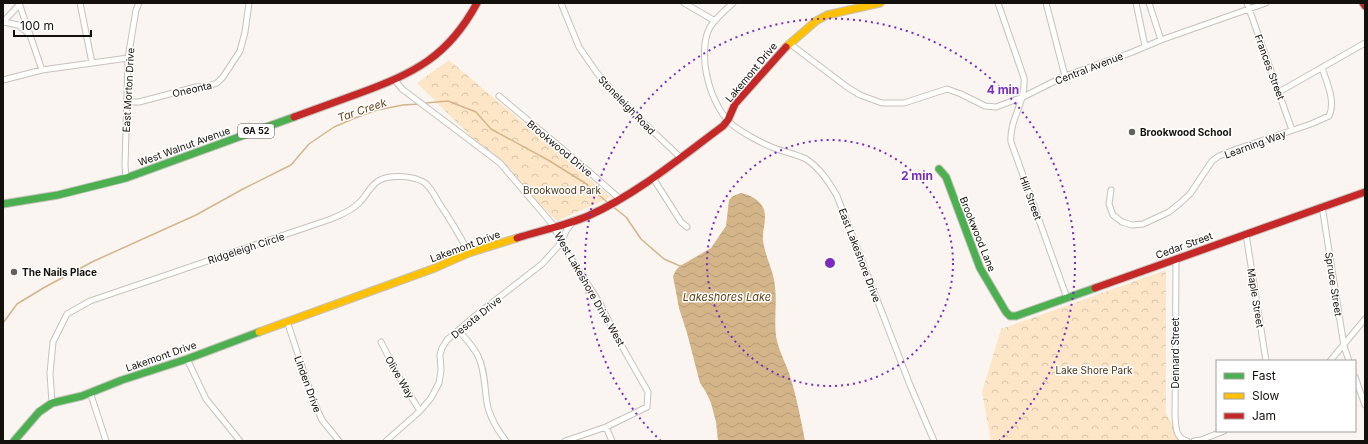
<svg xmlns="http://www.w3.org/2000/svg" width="1368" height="444" font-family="Inter,sans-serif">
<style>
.park{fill:url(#park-crowns)}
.water{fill:url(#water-waves)}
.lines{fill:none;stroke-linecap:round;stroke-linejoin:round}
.stream{stroke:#d4b58a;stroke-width:1.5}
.street-casing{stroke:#c6c2bd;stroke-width:7}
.fast-casing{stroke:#c6c2bd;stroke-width:9}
.slow-casing{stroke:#c6c2bd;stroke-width:9}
.jam-casing{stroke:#c6c2bd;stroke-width:9}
.street{stroke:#fefefd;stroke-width:5}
.fast{stroke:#4caf50;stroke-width:7}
.slow{stroke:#ffc107;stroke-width:7}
.jam{stroke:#c62828;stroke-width:7}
.ring{fill:none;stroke:#7b2cbf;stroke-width:2;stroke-dasharray:2 4}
.poi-dot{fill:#64605b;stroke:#fff;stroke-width:1.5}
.labels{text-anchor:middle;stroke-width:3;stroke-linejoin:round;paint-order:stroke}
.shield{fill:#fff;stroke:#5a5854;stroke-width:1}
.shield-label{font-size:9px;font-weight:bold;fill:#14100b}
.street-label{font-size:10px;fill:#14100b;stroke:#fff}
.poi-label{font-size:10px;font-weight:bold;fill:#14100b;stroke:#fff;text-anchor:start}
.park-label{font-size:10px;fill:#443217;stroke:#fff}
.water-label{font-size:11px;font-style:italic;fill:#614315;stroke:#fff}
.centre{fill:#7b2cbf;stroke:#fff;stroke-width:2}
.ring-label{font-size:12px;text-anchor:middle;font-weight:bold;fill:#7b2cbf;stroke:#fff;stroke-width:3;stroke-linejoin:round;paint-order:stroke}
</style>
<defs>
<pattern id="park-crowns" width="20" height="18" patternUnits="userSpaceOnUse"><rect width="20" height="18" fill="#fde6c8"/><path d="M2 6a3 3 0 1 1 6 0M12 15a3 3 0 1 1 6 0" fill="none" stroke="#d8c4aa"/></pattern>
<pattern id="water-waves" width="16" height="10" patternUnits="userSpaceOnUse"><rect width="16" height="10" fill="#d4b58a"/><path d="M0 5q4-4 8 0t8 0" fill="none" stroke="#b59b76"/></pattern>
</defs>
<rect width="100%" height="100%" fill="#faf5f0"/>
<!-- park -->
<path class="park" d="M449,60L611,197L557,221L417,83Z
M1166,270V414L1183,441H991L982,392L1001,329Z"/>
<!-- water -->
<path class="water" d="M741,193C750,195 761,200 764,210C767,220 762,231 763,240C765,257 774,271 775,287C777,303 774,319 776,336C778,350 787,365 791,379C797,399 801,420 805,441H718L716,422L711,403L706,392L700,383L687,333L679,308L673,276L676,270L680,266L711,248L726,226L729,200L733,196Z"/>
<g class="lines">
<!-- stream -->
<path class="stream" d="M425,103L448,101L476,112L491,129L548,160L585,183L607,202
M612,206L626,217L641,239L664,259L680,266
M3,323L17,304L45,287L94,261L196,215L243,189L291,165L309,144L334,127L355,118L377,110L403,105L419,104"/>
<!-- street casing -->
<g class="street-casing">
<path id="street" d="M19,3L42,70L128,58
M80,3L92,63
M561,3L579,47L597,73L623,103L681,158
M684,3L715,21
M733,3C725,10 716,18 710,27C696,53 710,108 734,126C743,133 763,144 774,148C784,152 796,154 806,159C820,168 829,182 837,196L910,385L934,441
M998,3L1024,78C1026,102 1009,120 1011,142L1067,298
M1046,3L1065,76
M1136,3L1145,46
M1149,3L1161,40
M1247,3L1292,130
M3,22L19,5
M4,22L18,25L28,33
M789,43L847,87L860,95L882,103H904L947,89L961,94L985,106L996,107L1023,97L1065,76L1130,53L1161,40L1266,3
M3,80L42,70
M395,80L402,89L500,163L554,226L560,241L601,305L615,334L648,392L647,407L606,427L565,441
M1279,92L1365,43
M499,96L572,157L620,199
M128,102H139L196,87L208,86L217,83L223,77L240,51L245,32L249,3
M126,178L125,166L128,58L136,10L139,3
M653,178L681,222L687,227
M1111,190L1109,204L1113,215L1122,222L1132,225L1143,224L1169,212L1179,204L1190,194L1212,161L1219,156L1234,150L1311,124L1329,116C1336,102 1327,83 1322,68
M1322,206L1344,346L1349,361
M1246,234L1266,361
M1176,259L1175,416C1176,426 1175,438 1187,441
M287,321L313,400L322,420L339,441
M459,331C466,339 473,346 478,356C486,372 484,391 488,408C492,421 498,431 506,441
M381,342L399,377L420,411
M187,359L206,399L240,441
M1330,361L1365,319
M1355,377L1365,405
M90,392L106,441
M52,403L50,373L53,342L67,314L90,301L331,219C341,215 353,210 360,202C367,195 371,184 380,180C391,174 415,176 425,183C431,188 435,196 439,203C450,219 460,236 469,253
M606,427L612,441
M386,441L420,411L431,398L439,383L441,370L440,355L442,348L447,340L475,316L542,264L561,243L566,231L574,220
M1194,441L1201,440L1224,431"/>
</g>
<!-- fast casing -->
<g class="fast-casing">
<path id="fast" d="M939,169L946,177L980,268L1006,312L1010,316H1016L1095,288
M3,204L58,195L126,178L294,117
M14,441L39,412L52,403L82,396L122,380L187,359L259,332"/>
</g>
<!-- slow casing -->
<g class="slow-casing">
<path id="slow" d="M786,47L816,21L827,15L880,3
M259,332L435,268L469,253L517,238"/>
</g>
<!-- jam casing -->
<g class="jam-casing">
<path id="jam" d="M1363,3L1365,6
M294,117C316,109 338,101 360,93C414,73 448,57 477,3
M517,238C539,231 567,225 588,216C637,194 680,158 723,126L728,120L735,104L786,47
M1095,288L1365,192"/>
</g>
<!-- street -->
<use href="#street" class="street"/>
<!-- fast -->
<use href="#fast" class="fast"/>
<!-- slow -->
<use href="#slow" class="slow"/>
<!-- jam -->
<use href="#jam" class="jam"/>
</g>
<!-- distance rings -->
<g class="ring">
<circle cx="830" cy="263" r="123"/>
<path d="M661 441A245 245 0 1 1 999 441"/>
</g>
<!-- markers -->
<g class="poi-dot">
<circle cx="1132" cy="132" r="4"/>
<circle cx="14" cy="272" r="4"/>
</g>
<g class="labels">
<!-- shield labels -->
<rect class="shield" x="238" y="124" width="36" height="14" rx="3"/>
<g class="shield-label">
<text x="256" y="134">GA 52</text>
</g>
<!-- street labels -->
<g class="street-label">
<text transform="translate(1270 67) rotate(70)" y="4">Frances Street</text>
<text transform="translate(1089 68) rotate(-21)" y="4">Central Avenue</text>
<text transform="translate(751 72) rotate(-50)" y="4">Lakemont Drive</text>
<text transform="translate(192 89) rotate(-13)" y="4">Oneonta</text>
<text transform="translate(128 90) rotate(-87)" y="4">East Morton Drive</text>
<text transform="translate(627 105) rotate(46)" y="4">Stoneleigh Road</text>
<text transform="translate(1255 144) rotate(-20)" y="4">Learning Way</text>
<text transform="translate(184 146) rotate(-20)" y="4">West Walnut Avenue</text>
<text transform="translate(560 148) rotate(40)" y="4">Brookwood Drive</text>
<text transform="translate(1031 198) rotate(70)" y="4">Hill Street</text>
<text transform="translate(978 234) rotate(68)" y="4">Brookwood Lane</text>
<text transform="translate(1184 245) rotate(-20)" y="4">Cedar Street</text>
<text transform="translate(465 246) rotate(-20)" y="4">Lakemont Drive</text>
<text transform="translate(246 248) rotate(-18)" y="4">Ridgeleigh Circle</text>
<text transform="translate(860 255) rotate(69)" y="4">East Lakeshore Drive</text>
<text transform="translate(1334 284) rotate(81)" y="4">Spruce Street</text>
<text transform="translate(590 289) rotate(60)" y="4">West Lakeshore Drive West</text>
<text transform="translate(1256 298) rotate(81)" y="4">Maple Street</text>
<text transform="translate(476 317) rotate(-39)" y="4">Desota Drive</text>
<text transform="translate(1175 353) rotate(-90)" y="4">Dennard Street</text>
<text transform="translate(161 356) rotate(-19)" y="4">Lakemont Drive</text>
<text transform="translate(400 377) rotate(60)" y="4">Olive Way</text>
<text transform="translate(308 384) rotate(70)" y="4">Linden Drive</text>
</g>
<!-- poi labels -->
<g class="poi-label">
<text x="1140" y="136">Brookwood School</text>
<text x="22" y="276">The Nails Place</text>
</g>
<!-- park labels -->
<g class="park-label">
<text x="562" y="194">Brookwood Park</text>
<text x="1094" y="374">Lake Shore Park</text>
</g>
<!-- water labels -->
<g class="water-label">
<text transform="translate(362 110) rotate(-19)" y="4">Tar Creek</text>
<text x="727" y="301">Lakeshores Lake</text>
</g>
</g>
<circle cx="830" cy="263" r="6" class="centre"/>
<g class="ring-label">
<text x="1003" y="94">4 min</text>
<text x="917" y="180">2 min</text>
</g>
<!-- border -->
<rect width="1368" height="444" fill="none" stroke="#14100b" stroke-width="8"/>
<!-- legend -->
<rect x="1216" y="360" width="140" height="72" fill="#ffffff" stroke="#a19f9d"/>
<rect x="1224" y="373" width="20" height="6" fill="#4caf50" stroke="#a19f9d"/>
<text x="1252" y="380" font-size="12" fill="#14100b">Fast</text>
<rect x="1224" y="393" width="20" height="6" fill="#ffc107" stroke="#a19f9d"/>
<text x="1252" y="400" font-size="12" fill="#14100b">Slow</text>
<rect x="1224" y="413" width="20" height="6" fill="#c62828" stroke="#a19f9d"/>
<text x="1252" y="420" font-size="12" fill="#14100b">Jam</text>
<!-- scale -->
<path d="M14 30v6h77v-6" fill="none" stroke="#14100b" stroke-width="2"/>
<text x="20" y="30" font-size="12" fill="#14100b" stroke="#ffffff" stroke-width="3" paint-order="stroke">100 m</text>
</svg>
